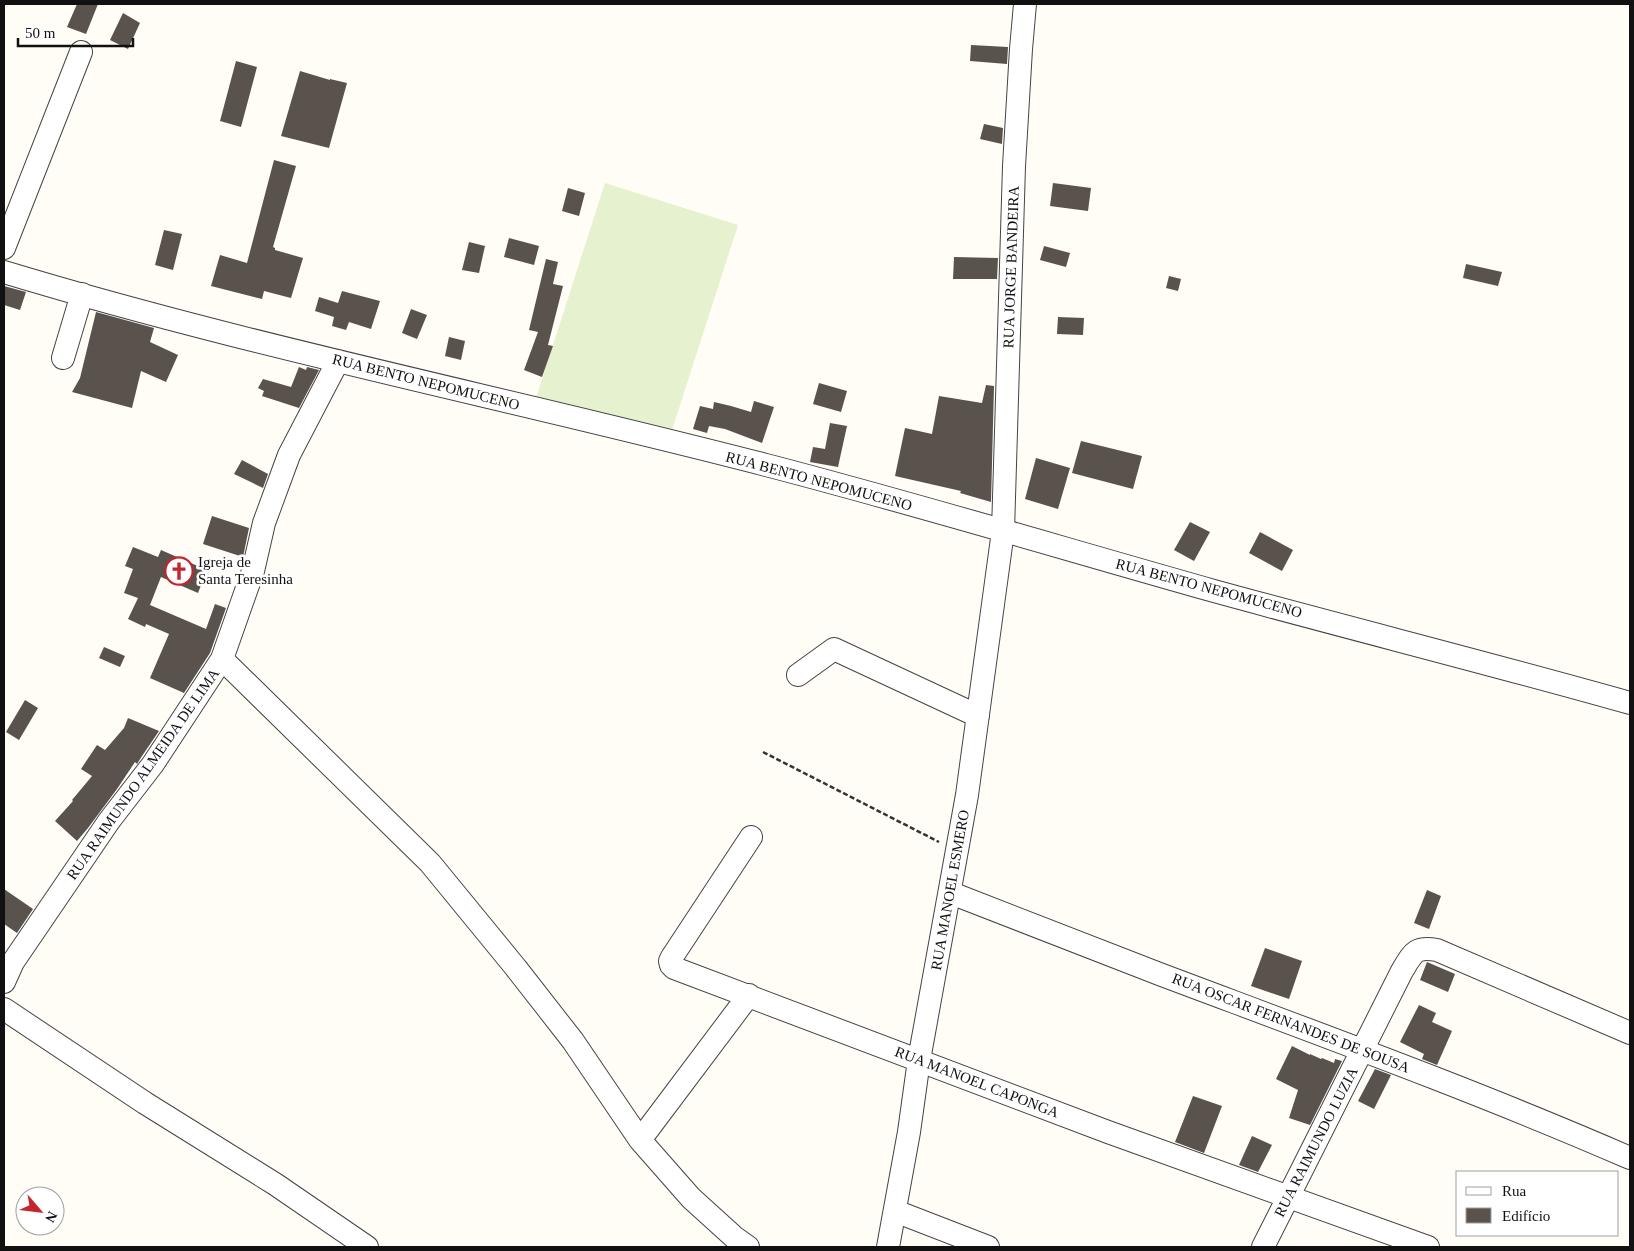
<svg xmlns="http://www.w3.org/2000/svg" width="1634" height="1251" font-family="'Times New Roman',serif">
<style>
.pitch{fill:#e6f2cf}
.building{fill:#5a524d}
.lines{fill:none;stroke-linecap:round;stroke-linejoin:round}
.minor-casing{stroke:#444;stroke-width:24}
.path{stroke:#333;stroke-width:2.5;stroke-dasharray:5 2.5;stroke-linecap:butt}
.minor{stroke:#fff;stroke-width:22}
.labels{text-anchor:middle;stroke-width:5;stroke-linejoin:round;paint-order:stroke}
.street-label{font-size:15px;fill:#111;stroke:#fff}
.poi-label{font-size:15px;fill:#111;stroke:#fff;text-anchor:start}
</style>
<rect width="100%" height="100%" fill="#fffdf5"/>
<!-- pitch -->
<path class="pitch" d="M605,183L738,225L672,430L536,398Z"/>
<!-- building -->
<path class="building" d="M77,4H98L86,34L67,27Z
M123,13L140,23L128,49L110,40Z
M971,45L1008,47L1007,64L970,61Z
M236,61L257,67L241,127L220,121Z
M300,71L330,80V79L347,83L329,148L281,136Z
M984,124L1003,128L1002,144L980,139Z
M274,160L296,166L273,247L275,248V250L303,258L291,298L264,291L262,299L211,286L220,255L247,263Z
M1053,183L1091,188L1088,211L1050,206Z
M568,188L585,193L579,216L562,211Z
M164,230L182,234L173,270L155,265Z
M509,238L539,246L534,265L504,257Z
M469,242L485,246L479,273L462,270Z
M1044,246L1070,253L1066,267L1040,260Z
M954,257L998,258L997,279H953Z
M546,259L558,262L553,284L563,286L548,345L553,346L542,377L524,370L538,332L529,330Z
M1466,264L1502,272L1498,286L1463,278Z
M1169,276L1181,279L1178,291L1166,288Z
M4,286L26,292L20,310L4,305Z
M342,291L380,301L371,329L349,322L346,330L332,326L334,317L315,311L319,297L338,303Z
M411,309L427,315L417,339L402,333Z
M96,312L154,328L150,342L178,355L166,382L141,371L132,408L72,392L80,378Z
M1058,317L1084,318L1083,335L1057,334Z
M449,337L465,341L461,360L445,356Z
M299,367L306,370L307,367L319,370L299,408L262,396L264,391L258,388L263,379L291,387Z
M819,383L847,391L841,412L813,404Z
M986,385L994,386L991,502L960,493L961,491L895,476L905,428L932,434L939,396L982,403Z
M754,401L774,407L762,443L725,429L709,426L707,433L693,429L700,406L713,409L714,402L731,406L751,412Z
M830,423L847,426L838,467L810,462L813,447L825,449Z
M1081,441L1142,456L1133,489L1072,473Z
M1036,458L1070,468L1058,509L1025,499Z
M242,460L268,474L263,488L234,474Z
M212,516L249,528L243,557L203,544Z
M1190,522L1210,532L1194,561L1174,550Z
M1260,532L1293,550L1282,571L1249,553Z
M133,547L158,557L161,550L207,570L198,593L161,577L150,605L206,629L215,604L226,608L210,653L184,693L150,678L169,634L146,624L145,627L128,619L138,598L124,593L133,569L125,566Z
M104,647L125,656L120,667L99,658Z
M25,700L38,708L19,740L6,732Z
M128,718L159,731L142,756L137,764L135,762L117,789L88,828L77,841L55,821L73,801L72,800L92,776L81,769L97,745L105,750L124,728Z
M4,889L33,909L17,933L4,924Z
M1427,890L1441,896L1429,929L1414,923Z
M1265,948L1302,961L1289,999L1251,986Z
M1427,962L1455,974L1448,992L1420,980Z
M1419,1005L1436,1013L1432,1022L1452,1031L1437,1065L1422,1059L1424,1054L1400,1042Z
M1292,1046L1310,1055V1054L1321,1059L1322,1058L1334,1063L1335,1059L1342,1061L1310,1125L1289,1118L1298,1090L1276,1079Z
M1375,1069L1391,1075L1374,1109L1358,1101Z
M1193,1096L1222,1106L1204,1153L1175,1142Z
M1252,1136L1272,1145L1258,1172L1239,1165Z"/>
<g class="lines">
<!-- minor casing -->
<g class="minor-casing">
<path id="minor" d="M4,248L81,52
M4,272C255,348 512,399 766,465C916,504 1065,549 1214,591C1352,629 1492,664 1630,703
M63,358L82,294
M222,659L430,863L516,968L573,1041L640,1140L691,1198L734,1237L748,1247
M798,675L834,649L978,716
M751,837L672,957L670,961L671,965L674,968L1108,1132L1428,1247
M951,893C1021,920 1091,948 1162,975C1319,1034 1476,1091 1630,1158
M4,982L13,962L28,940L109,821L153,764L222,659L253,571L264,523L289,455L338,361
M4,1009L145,1103L275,1184L367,1247
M640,1140L749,995
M895,1211L988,1247
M888,1247L909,1132L919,1060L967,795L1003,531L1014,166L1021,49L1025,4
M1263,1247L1402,971C1413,953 1415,946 1437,950L1630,1033"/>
</g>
<!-- path -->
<path class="path" d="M763,752L939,842"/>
<!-- minor -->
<use href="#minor" class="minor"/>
</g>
<!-- icons -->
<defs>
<g id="church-ring" transform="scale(1.4375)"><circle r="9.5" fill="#fff" stroke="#c4262e" stroke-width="1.5"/><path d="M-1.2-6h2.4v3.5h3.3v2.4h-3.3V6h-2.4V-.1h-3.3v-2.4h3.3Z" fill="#c4262e"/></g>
</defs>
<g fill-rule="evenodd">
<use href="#church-ring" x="179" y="571"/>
</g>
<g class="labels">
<!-- street labels -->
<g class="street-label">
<text transform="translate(1011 267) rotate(-88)" y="5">RUA JORGE BANDEIRA</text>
<text transform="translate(426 382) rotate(14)" y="5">RUA BENTO NEPOMUCENO</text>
<text transform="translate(819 481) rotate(15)" y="5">RUA BENTO NEPOMUCENO</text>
<text transform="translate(1209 588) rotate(15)" y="5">RUA BENTO NEPOMUCENO</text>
<text transform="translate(143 774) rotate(-55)" y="5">RUA RAIMUNDO ALMEIDA DE LIMA</text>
<text transform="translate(950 890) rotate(-80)" y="5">RUA MANOEL ESMERO</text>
<text transform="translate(1291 1023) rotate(21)" y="5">RUA OSCAR FERNANDES DE SOUSA</text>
<text transform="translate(977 1082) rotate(21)" y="5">RUA MANOEL CAPONGA</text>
<text transform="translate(1316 1142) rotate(-63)" y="5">RUA RAIMUNDO LUZIA</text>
</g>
<!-- poi labels -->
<g class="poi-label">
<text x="198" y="567">Igreja de<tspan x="198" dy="17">Santa Teresinha</tspan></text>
</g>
</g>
<!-- border -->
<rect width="1634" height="1251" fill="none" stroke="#111111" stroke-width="10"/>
<!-- legend -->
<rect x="1456" y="1171" width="162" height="65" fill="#ffffff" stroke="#a0a0a0"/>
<rect x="1466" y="1187" width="25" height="8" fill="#ffffff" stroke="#a0a0a0"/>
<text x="1502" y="1196" font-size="15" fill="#111111">Rua</text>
<rect x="1466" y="1208" width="25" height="15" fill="#5a524d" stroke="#a0a0a0"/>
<text x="1502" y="1221" font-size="15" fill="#111111">Edifício</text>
<!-- north arrow -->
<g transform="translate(40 1211) rotate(118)"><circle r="24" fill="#ffffff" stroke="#a0a0a0"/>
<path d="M0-4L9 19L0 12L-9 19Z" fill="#c4262e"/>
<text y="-8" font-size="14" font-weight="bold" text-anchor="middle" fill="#111111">N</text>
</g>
<!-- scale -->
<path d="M18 38v8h115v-8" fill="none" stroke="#111111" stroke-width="2.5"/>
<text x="25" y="38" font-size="15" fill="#111111" stroke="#ffffff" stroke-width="4" paint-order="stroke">50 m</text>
</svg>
